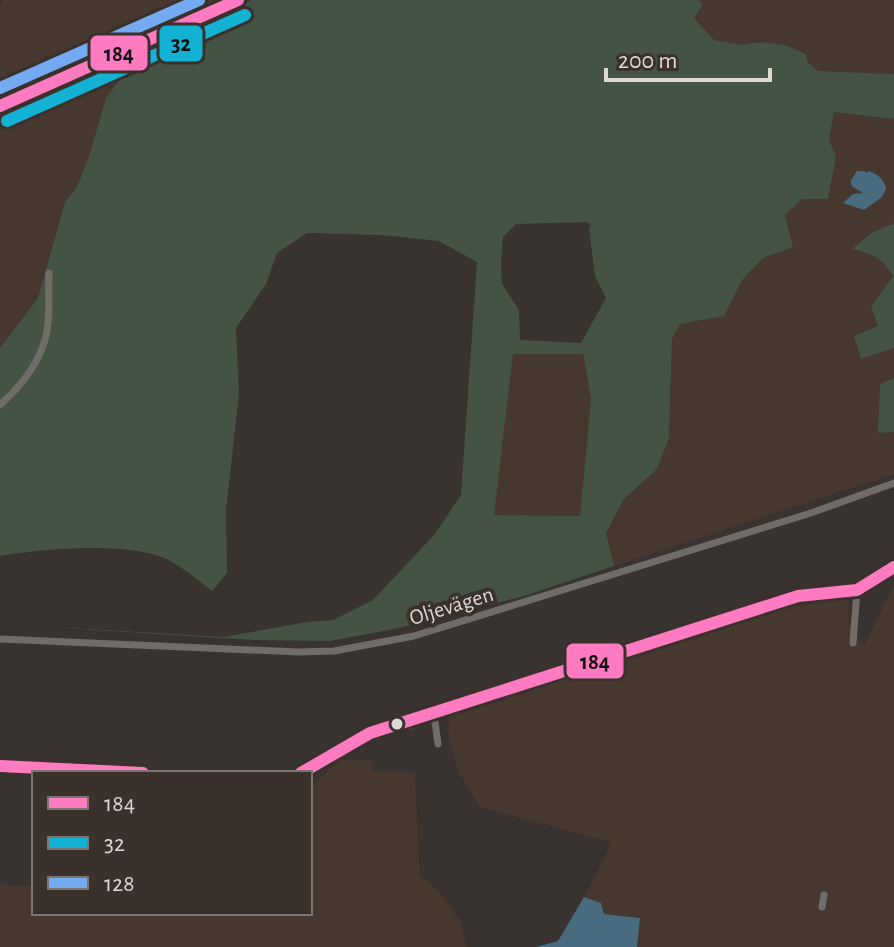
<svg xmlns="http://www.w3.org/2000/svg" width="894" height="947" font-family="'Alegreya Sans',sans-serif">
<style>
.built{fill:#46372f}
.green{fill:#455344;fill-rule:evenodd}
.water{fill:#486b7f}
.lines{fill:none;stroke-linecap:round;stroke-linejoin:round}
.minor{stroke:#6f6c6a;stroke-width:7}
.bus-1-casing{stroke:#3b312c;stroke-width:18}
.bus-2-casing{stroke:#3b312c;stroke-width:18}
.bus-3-casing{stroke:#3b312c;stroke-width:18}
.bus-1{stroke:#fe7ac1;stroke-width:12}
.bus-2{stroke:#13b2d5;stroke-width:12}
.bus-3{stroke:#73aaf1;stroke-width:12}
.bus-dot{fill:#ded8d4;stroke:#3b312c;stroke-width:3}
.labels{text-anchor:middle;stroke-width:8;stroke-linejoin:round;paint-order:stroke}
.street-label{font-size:22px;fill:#ded8d4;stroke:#3b312c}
.line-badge{stroke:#3b312c;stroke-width:3}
.pale-badge-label{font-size:22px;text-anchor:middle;font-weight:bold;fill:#111}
</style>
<rect width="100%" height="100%" fill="#383230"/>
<!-- built -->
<path class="built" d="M3,0H252L189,28L123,76L106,98L88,159L77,187L65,202L38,298L0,348V6Z
M699,0H894V74L818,71L808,63L761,42L743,45L714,40L694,18L703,6Z
M834,111L894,119V223L873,232L853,249L869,252L887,265L894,276L872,307L878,326L861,358L894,348V378L880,385L878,433L894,432V474L614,566L606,534L624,499L657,469L669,438L672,339L680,324L724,316L742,280L763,258L792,247L785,215L802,199L836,156L829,140Z
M513,354H583L591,399L580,516L493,515Z
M894,584V947H637L640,918L604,914L601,903L584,897L612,842L481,808L459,773L448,735L449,715L807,600L849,597V625L864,646Z
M340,760H371L374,771L415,773L420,876L439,891L460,920L467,947H0V884L34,887V913H310V787Z"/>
<!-- green -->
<path class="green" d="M252,0H699L703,5L694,18L714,40L743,45L761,42L785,45L806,54L808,63L818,71L894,74V119L834,112L829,140L836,156L828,199H802L785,215L793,247L763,258L742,280L724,316L680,324L672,339L669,438L657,469L624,499L606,533L614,566L524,596L399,628L330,641L255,640L0,624L224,637L307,622L333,620L373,600L435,534L461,495L477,262L439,241L382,235L307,233L277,253L266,284L236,328L239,393L226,511L227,573L212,591C199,581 186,570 172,562C134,540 43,549 0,556V348L38,298L65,202L77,187L88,159L106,98L142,50ZM586,222L591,225L589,228L595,276L606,298L581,343L520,340L519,310L502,284L501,264L503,237L516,224ZM513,354H583L591,399L580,516L494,515Z
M894,223V348L861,359L854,336L878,326L871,307L893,276C884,259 871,253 852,249L873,232Z
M894,378V432L878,433L880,384Z"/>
<!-- water -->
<path class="water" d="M857,171H865L866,173L868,171C878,174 884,179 886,189L882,197L864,210L843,203L853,194L863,193L853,187L850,182Z
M584,897L601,903L604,914L640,918L637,947H536L558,941Z"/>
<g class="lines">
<!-- minor -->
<path class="minor" d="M179,0L188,22
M0,106L238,0
M0,405C18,389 36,367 44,343C51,323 48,295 49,273
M0,639L298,652L334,651L414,636L811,513L894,483
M853,643L857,590
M434,715L438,744
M406,721L456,704
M411,726L489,696L798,596L857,590L894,567
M822,907L824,895"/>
<!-- bus-1 casing -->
<g class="bus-1-casing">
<path id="bus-1" d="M0,106L238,0
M0,766L143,773
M301,773L370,733L798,596L857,590L894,567"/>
</g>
<!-- bus-2 casing -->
<g class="bus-2-casing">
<path id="bus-2" d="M7,121L245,15"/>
</g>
<!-- bus-3 casing -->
<g class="bus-3-casing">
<path id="bus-3" d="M0,88L199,0"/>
</g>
<!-- bus-1 -->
<use href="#bus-1" class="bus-1"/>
<!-- bus-2 -->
<use href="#bus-2" class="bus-2"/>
<!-- bus-3 -->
<use href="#bus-3" class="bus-3"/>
</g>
<!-- markers -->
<circle class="bus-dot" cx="397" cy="724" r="7"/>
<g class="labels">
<!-- street labels -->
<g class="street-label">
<text transform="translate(451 605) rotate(-17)" y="8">Oljevägen</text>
</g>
</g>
<g class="line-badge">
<rect x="158" y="24" width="46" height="39" rx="8" fill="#13b2d5"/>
<rect x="89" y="34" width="60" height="38" rx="8" fill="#fe7ac1"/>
<rect x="565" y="642" width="60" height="38" rx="8" fill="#fe7ac1"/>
</g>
<g class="pale-badge-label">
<text x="181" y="51">32</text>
<text x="119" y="61">184</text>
<text x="595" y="669">184</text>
</g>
<!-- legend -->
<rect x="32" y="771" width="280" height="144" fill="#3b312c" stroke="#7c746f" stroke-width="2"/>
<rect x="48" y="797" width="40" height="12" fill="#fe7ac1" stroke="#7c746f" stroke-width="2"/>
<text x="104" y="811" font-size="24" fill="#ded8d4">184</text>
<rect x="48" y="837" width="40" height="12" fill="#13b2d5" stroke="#7c746f" stroke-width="2"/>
<text x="104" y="851" font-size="24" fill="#ded8d4">32</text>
<rect x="48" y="877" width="40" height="12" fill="#73aaf1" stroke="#7c746f" stroke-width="2"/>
<text x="104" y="891" font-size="24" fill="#ded8d4">128</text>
<!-- scale -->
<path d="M606 68v12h164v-12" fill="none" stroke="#ded8d4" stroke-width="4"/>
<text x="618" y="68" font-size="24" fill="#ded8d4" stroke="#3b312c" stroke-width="6" paint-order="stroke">200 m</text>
</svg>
